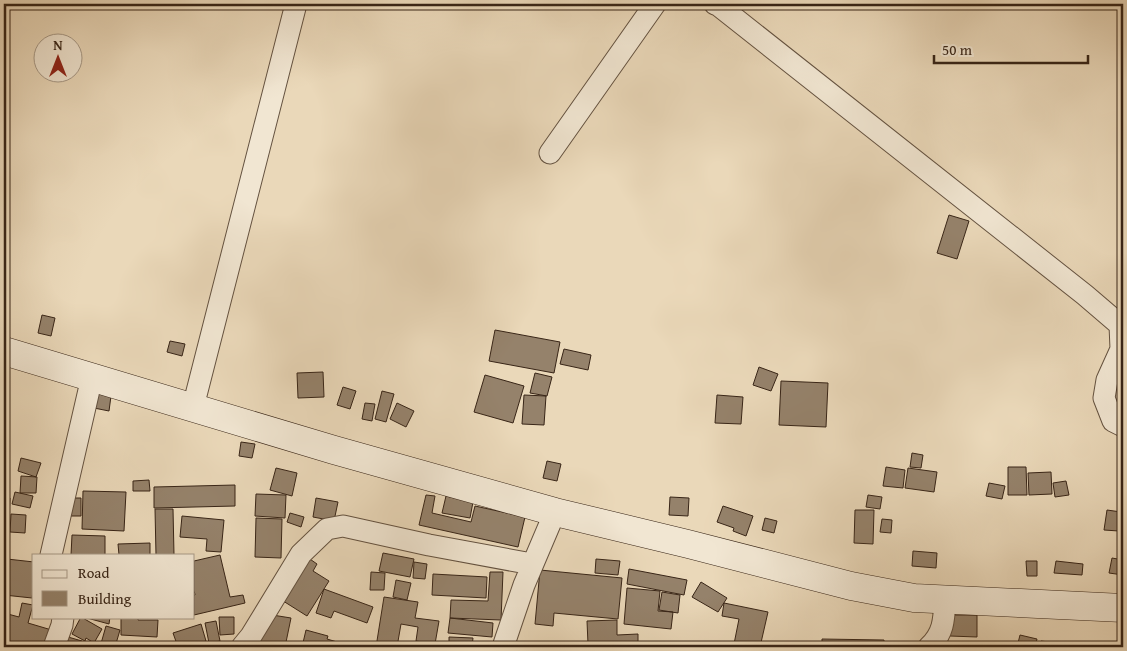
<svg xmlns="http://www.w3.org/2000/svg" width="1127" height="651" font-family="'Gentium Book Plus',serif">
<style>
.building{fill:#95826b;stroke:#382517}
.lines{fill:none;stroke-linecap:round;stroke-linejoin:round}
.street-casing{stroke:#645240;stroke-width:23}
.secondary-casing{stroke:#382517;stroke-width:29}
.street{stroke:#f1e6d2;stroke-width:21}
.secondary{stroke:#f1e6d2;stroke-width:28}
</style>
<rect width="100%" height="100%" fill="#ead8b9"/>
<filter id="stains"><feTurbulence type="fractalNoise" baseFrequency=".004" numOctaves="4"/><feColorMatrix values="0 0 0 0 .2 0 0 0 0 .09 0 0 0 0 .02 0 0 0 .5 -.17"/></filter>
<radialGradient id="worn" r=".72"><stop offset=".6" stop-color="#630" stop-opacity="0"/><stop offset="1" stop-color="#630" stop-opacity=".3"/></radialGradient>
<!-- building -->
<path class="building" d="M949,215L969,221L957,259L937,253Z
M42,315L55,318L51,336L38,333Z
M495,330L560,342L554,373L489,361Z
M170,341L185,344L182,356L167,352Z
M564,349L591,355L588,370L560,364Z
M759,367L778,374L771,391L753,385Z
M323,372L324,397L298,398L297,373Z
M535,373L552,377L547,396L530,393Z
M485,375L524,386L513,423L474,412Z
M781,381L828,383L826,427L779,425Z
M343,387L356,391L350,409L337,405Z
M382,391L394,394L386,422L375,419Z
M92,393L111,396L109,411L89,407Z
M524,395L546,396L544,425L522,424Z
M717,395L743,397L741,424L715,423Z
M365,403L375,404L372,421L362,419Z
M397,403L414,411L406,427L390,419Z
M241,442L255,444L252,458L239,456Z
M912,453L923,455L921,468L910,467Z
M21,458L41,463L36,477L18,471Z
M547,461L561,464L557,481L543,478Z
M886,467L905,470L903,488L883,486Z
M1008,467H1026L1027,495H1008Z
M276,468L297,473L292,496L270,490Z
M908,468L937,472L934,492L905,488Z
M1051,472L1052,494L1029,495L1028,473Z
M21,476L37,477L36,493H20Z
M149,480L150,491H133V481Z
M1066,481L1069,495L1055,497L1053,483Z
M989,483L1005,486L1002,499L986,496Z
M235,485V506L154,508V487Z
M83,491L126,492L124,531L82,529Z
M15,492L33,496L30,508L12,504Z
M256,494L286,495L285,518L255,516Z
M426,495L435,496L432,513L471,522L475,506L525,517L518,547L419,525Z
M868,495L882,497L880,509L866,507Z
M446,496L473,502L470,518L442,513Z
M670,497L689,498L688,516L669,515Z
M4,498H10L8,533H4Z
M66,498H81V516H67Z
M316,498L338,502L334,521L313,517Z
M723,506L753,516L746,536L733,531L734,528L717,522Z
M155,509H173L174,555H156Z
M855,510H874L873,544L854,543Z
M1107,510L1121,512L1119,531L1104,530Z
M290,513L304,517L301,527L287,522Z
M11,514L26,515L25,533L10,532Z
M182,516L224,520L221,552L206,551L207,539L180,537Z
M256,518L282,519L281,558L255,557Z
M765,518L777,521L774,533L762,530Z
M882,519L892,520L891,533L880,532Z
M72,535L105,536V555H71Z
M150,543V555H119L118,544Z
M913,551L937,553L936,568L912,566Z
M383,553L414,559L410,577L379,571Z
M220,555L230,597L243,595L245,603L194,615V595H195L194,590V561Z
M307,557L317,564L313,571L329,581L307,616L280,599Z
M1112,558L1123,560V575L1109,573Z
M7,559L34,562V583L32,598L4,595Z
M596,559L620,561L618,575L595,573Z
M1026,561H1037V576H1027Z
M1056,561L1083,564L1082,575L1054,573Z
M414,562L427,564L425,579L413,578Z
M629,569L687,580L684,595L627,584Z
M540,570L622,578L618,619L554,613L553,626L535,624Z
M371,572L385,573L384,590H370Z
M490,572H503L501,620L450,618L451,600L488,601Z
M433,574L487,577L486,598L432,595Z
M396,580L411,583L407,600L393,597Z
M701,582L727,598L718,612L692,597Z
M627,588L660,591L658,611L673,612L671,629L624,624Z
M324,589L373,607L367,623L334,611L331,618L316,613Z
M662,592L680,595L678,613L659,610Z
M384,597L418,602L415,618L439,621L435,644L416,641L418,627L401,624L397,647H376Z
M22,603L33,605L28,623L55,631L50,647H4V613L19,617Z
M724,603L768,612L760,647H751L734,644L739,619L722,616Z
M266,614L291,618L285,647H259Z
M950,615H977V637L950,636Z
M81,617L102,629L94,643L86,638L85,641L72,634Z
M88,617H110L109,624L87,618Z
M121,617H138V620H158L157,637L121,635Z
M219,617H234V634L220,635Z
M450,618L493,623L492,637L448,633Z
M617,620V635L638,634V647H608V644H588L587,621Z
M216,621L220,641L209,643L205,623Z
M201,624L206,641L186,647H178L173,633Z
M106,626L120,630L115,647H100Z
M306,630L328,636L327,639L354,647H302Z
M61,635L82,641L81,642L94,646V647H57Z
M1020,635L1037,639L1035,647H1017Z
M449,637L473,638L472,647H432V644L449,645Z
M822,639L884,640V647H822Z
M1041,641L1057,643V647H1040Z
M979,643L1005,646L1004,647H979Z"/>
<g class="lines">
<!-- street casing -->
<g class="street-casing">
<path id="street" d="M715,4L718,5L1085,295L1120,325L1121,349L1107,380L1104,398L1113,421L1123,426
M550,153L655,4
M193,407L296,4
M51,555L92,377
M54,647L62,625L63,617
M242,647L251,636L301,554L327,529L343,526L429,545L532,564
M503,647L524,585L555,512
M929,647C944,633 944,619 945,599"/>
</g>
<!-- secondary casing -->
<g class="secondary-casing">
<path id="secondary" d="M4,351L334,450L555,512L688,544L851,586L914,598L1123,608"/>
</g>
<!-- street -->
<use href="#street" class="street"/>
<!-- secondary -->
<use href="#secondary" class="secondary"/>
</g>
<!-- margin -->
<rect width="1127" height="651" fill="none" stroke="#ead8b9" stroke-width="20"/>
<rect x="5" y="5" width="1117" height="641" fill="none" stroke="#382517" stroke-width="2.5"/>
<rect x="10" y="10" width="1107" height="631" fill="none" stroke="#382517"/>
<!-- legend -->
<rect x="32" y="554" width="162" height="65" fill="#f1e6d2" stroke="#a79987"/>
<rect x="42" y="570" width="25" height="8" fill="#f1e6d2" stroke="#a79987"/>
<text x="78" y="578" font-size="15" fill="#382517">Road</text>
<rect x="42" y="591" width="25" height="15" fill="#95826b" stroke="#a79987"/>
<text x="78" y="604" font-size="15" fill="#382517">Building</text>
<!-- north arrow -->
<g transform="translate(58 58)"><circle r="24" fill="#f1e6d2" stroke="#a79987"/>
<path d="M0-4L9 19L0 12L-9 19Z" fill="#8f2418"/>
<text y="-8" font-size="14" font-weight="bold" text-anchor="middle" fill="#382517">N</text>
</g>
<!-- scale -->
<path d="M934 55v8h154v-8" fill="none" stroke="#382517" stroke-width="2.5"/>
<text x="942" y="55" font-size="15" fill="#382517" stroke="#f1e6d2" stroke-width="4" paint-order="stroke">50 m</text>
<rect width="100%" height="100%" filter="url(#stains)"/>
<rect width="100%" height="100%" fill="url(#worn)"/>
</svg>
